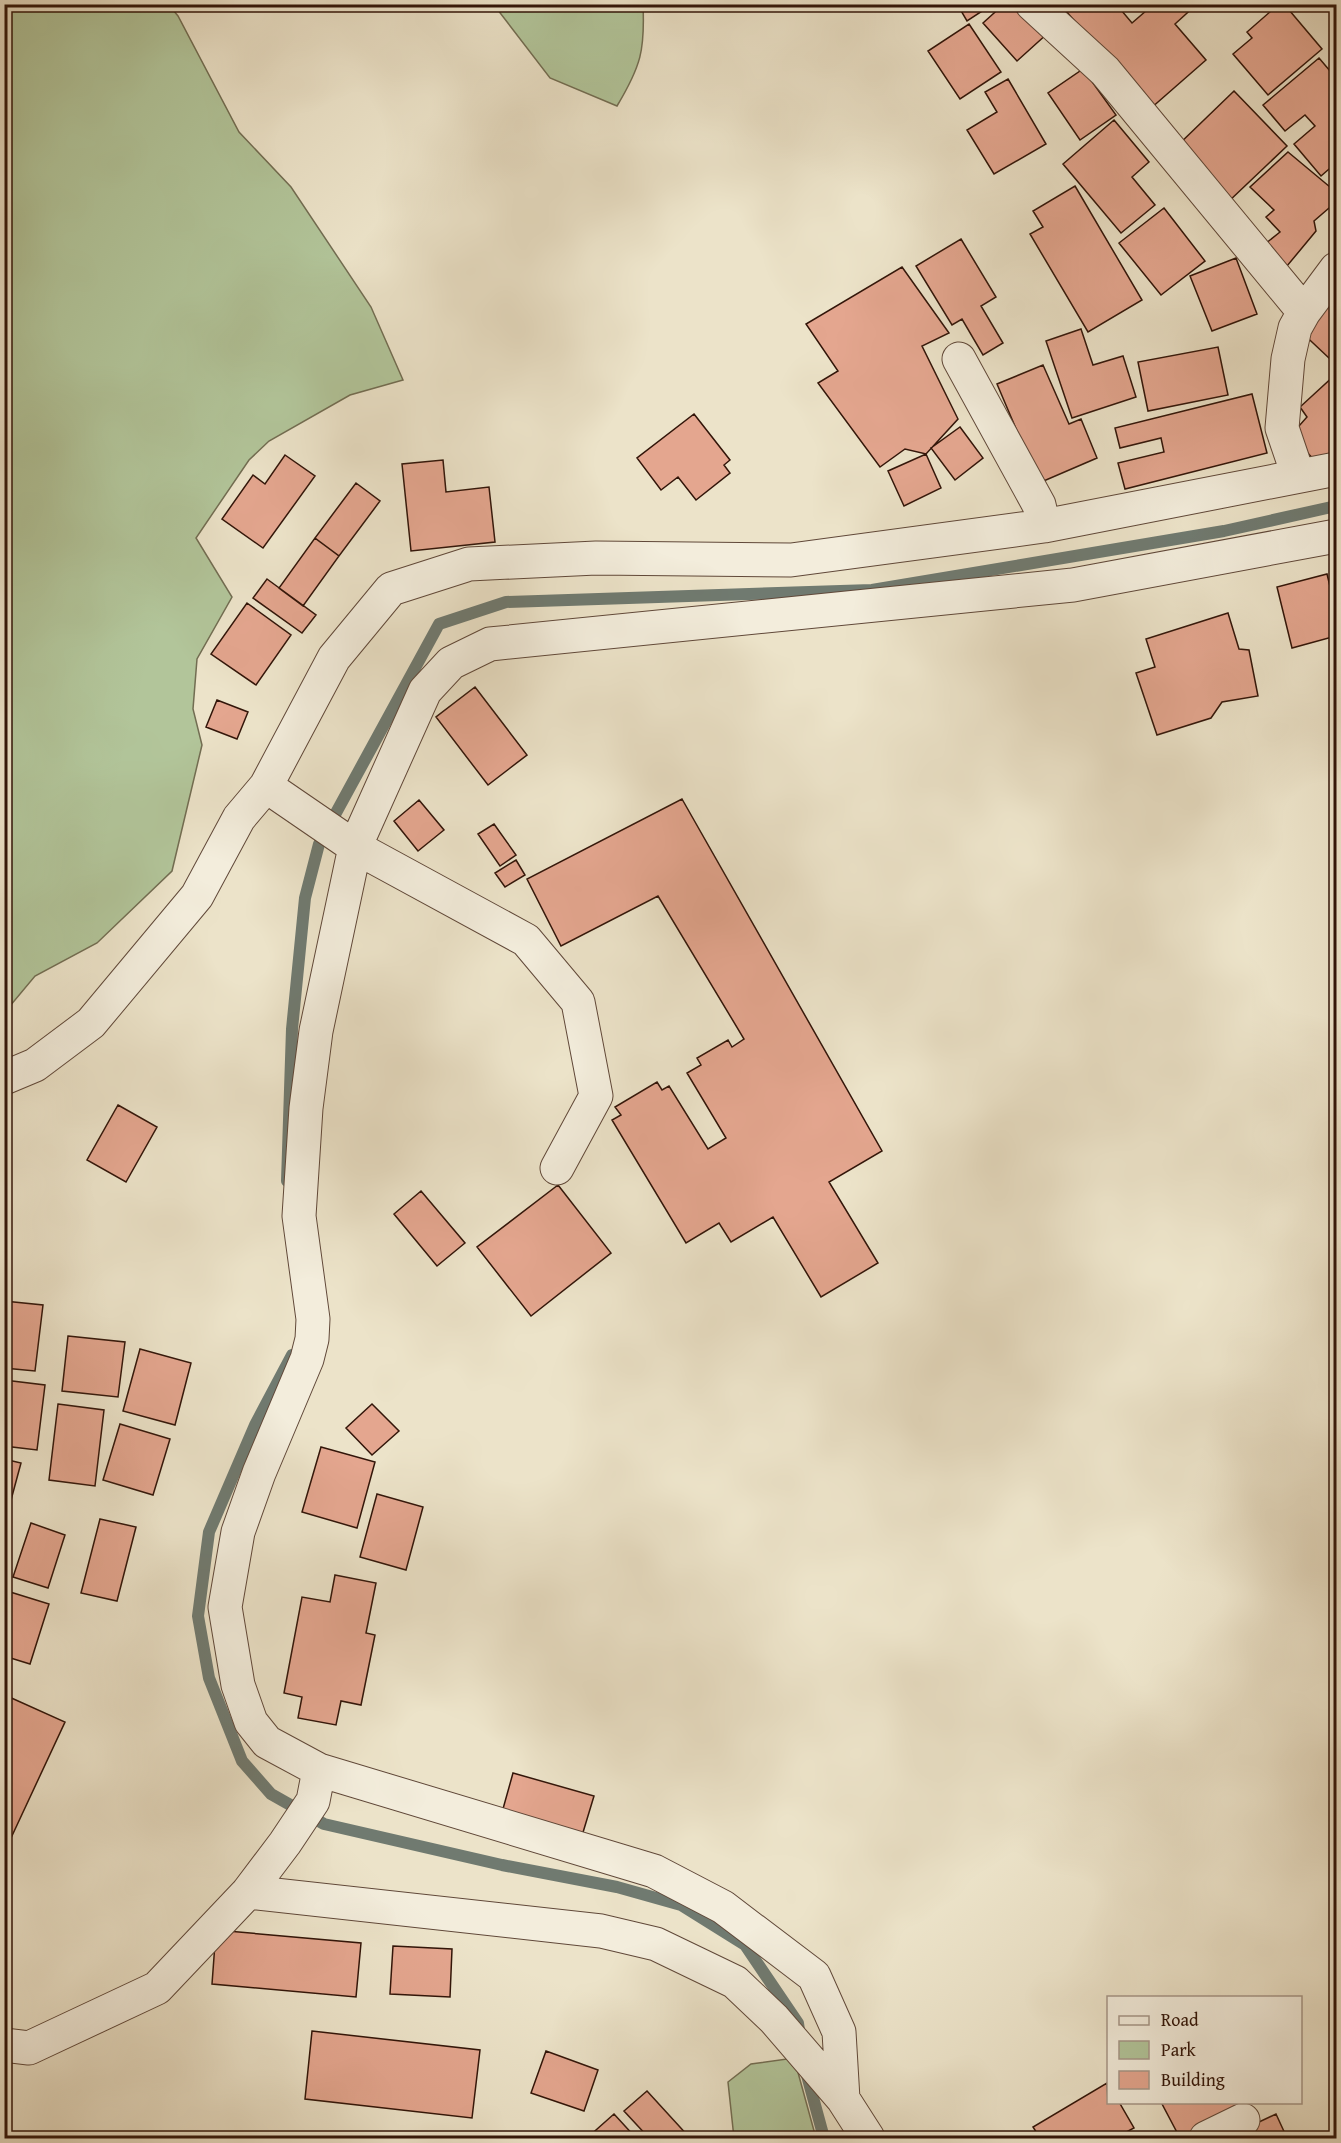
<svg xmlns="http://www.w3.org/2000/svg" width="1341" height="2143" font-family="'Gentium Book Plus',serif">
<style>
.green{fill:#b2c59a;stroke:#726d52;stroke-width:1.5}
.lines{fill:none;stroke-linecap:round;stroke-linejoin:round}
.stream{stroke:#707a70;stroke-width:12}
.building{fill:#e4a68f;stroke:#321509;stroke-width:1.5}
.minor-casing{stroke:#604839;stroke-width:35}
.minor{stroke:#f3eddc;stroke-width:33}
</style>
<rect width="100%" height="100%" fill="#ece3c9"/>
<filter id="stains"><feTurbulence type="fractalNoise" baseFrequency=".00333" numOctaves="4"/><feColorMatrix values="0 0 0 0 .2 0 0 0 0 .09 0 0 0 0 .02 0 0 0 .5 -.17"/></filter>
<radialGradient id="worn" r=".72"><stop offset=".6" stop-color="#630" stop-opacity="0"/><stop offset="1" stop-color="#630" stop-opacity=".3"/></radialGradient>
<!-- green -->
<path class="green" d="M5,4L169,5L178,16L239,132L291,187L371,307L403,380L350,395L269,441L249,460L196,538L232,597L197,659L193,709L202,745L172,871L97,943L35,976L5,1012Z
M494,5H643C645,50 641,66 617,106L550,78Z
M794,2058L816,2138H734L728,2082L751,2064Z"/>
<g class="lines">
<!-- stream -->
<path class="stream" d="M287,1181L292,1029L305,898L319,844L439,624L506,602L872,590L1224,531L1336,506
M292,1355L255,1425L209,1532L198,1616L209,1678L242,1761L271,1794L324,1824L502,1865L617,1887L681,1905L745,1945L798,2023L799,2030
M805,2068L824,2138"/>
</g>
<!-- building -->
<path class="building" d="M957,4H993L967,21Z
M1004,4H1022L1048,33L1017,61L983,23Z
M1060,4H1116L1132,23L1154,4H1197L1175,24L1206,60L1150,109Z
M1279,4H1284L1322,49L1268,95L1233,54L1252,38L1247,32Z
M969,24L1001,72L960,99L928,51Z
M1319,58L1336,78V163L1321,176L1294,144L1315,126L1305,115L1285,131L1263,105Z
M1083,69L1116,115L1080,140L1048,93Z
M1008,79L1046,144L994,174L967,130L997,112L985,92Z
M1234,91L1287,146L1227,203L1175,148Z
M1114,120L1149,162L1132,177L1155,205L1121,233L1063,164Z
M1288,152L1336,192V202L1314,221L1316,231L1287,266L1265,244L1280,232L1266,217L1274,210L1250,187Z
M1075,186L1142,300L1088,332L1030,234L1043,227L1033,211Z
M1164,208L1205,261L1161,295L1119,243Z
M961,239L996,297L981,306L1003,343L983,355L962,319L952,325L916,266Z
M1236,258L1257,314L1212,331L1190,276Z
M902,267L949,333L922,346L958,419L926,454L905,449L880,467L818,383L838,371L806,324Z
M1336,285V352L1330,359L1296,327Z
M1081,329L1093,365L1123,356L1136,397L1072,418L1046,341Z
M1218,347L1228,395L1148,411L1138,362Z
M1043,365L1069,424L1081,419L1097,458L1039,483L997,384Z
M1336,374V448L1317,463L1291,435L1307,417L1300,407Z
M1252,394L1267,453L1125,489L1118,463L1164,452L1161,438L1120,448L1115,428Z
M694,414L730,460L724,465L730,473L696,500L678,477L661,490L637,458Z
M960,427L983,458L955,480L931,448Z
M926,454L941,488L904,506L888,471Z
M285,455L315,476L263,548L222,519L253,475L265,484Z
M443,460L446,492L489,487L495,542L411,551L402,464Z
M356,483L380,501L339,556L315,538Z
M315,538L339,556L303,606L279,588Z
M1327,574L1336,611V636L1292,648L1277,587Z
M267,579L316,615L302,633L253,598Z
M247,603L291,635L256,685L211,654Z
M1228,613L1239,649L1249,650L1258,696L1222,702L1211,718L1157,735L1136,673L1155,667L1146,639Z
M475,687L527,755L488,785L436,717Z
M217,700L248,712L237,739L206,727Z
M682,799L882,1151L829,1182L878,1263L821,1297L773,1217L731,1242L719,1223L686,1243L612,1120L621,1115L615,1107L657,1082L662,1090L669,1086L708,1149L726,1138L687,1073L701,1065L697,1058L728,1040L732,1047L744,1039L658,896L561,946L527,879Z
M419,800L444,830L418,851L394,821Z
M494,824L516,855L500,866L478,834Z
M516,860L525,875L505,887L495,873Z
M118,1105L157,1127L126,1182L87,1160Z
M558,1185L611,1253L531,1316L477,1247Z
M421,1191L465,1243L437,1266L394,1214Z
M4,1301L43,1305L35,1371L4,1368Z
M68,1336L125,1342L118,1397L62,1391Z
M140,1349L191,1363L175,1425L123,1411Z
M4,1380L45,1385L37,1450L4,1446Z
M58,1404L104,1410L95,1486L49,1480Z
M372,1404L399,1431L372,1455L346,1428Z
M120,1424L170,1439L153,1495L103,1480Z
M321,1447L375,1462L357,1528L302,1512Z
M4,1459L21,1463L4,1526Z
M377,1494L423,1507L406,1570L360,1557Z
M100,1519L136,1527L117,1601L81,1593Z
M31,1523L65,1535L48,1588L13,1577Z
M335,1575L376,1583L366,1633L375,1635L361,1705L341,1701L336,1725L298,1718L302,1697L284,1693L302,1597L330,1602Z
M7,1591L49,1604L30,1664L4,1656Z
M7,1696L65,1722L4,1853V1702Z
M513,1773L594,1796L581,1839L501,1816Z
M216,1930L361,1943L356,1997L212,1984Z
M393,1946L452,1949L450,1997L390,1994Z
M312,2031L480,2050L472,2118L305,2099Z
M546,2051L598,2070L584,2111L531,2093Z
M1107,2083L1108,2102H1119L1134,2128L1115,2138H1040L1033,2127Z
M647,2091L690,2138H649L624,2111Z
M1161,2102H1243L1245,2107L1185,2138H1180Z
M614,2114L636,2138H587Z
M1276,2114L1287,2138H1225Z"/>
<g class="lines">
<!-- minor casing -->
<g class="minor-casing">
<path id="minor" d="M1032,4L1105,71L1304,312
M959,359L1039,505L1044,526
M1298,475L1282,428L1288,359L1295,328L1304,312L1336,269
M266,786L355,847L316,1031L306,1108L299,1216L313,1319L312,1339L307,1359L259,1473L238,1532L225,1607L238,1685L251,1722L267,1742L319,1770L654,1871L723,1907L814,1976L839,2032L843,2099
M4,1078L35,1065L91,1023L197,896L239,818L266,786L334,658L391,589L469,564L596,558L791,560L1044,526L1336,469
M557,1168L596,1096L578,1002L526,940L355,847L425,691L451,663L490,644L1073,585L1336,536
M248,1892L601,1931L656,1944L735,1982L774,2019L843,2099L868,2138
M4,2045L29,2048L157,1988L248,1892L285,1843L313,1801L319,1770
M1206,2138L1243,2120"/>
</g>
<!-- minor -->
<use href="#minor" class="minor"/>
</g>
<!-- margin -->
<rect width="1341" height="2143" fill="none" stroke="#ece3c9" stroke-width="24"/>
<rect x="6" y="6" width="1329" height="2131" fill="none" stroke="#321509" stroke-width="3"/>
<rect x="12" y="12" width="1317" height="2119" fill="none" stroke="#321509" stroke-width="1.5"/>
<!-- legend -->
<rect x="1107" y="1996" width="195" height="108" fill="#f3eddc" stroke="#a69788" stroke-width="1.5"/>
<rect x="1119" y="2016" width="30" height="9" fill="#f3eddc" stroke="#a69788" stroke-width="1.5"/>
<text x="1161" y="2026" font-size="18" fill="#321509">Road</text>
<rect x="1119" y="2041" width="30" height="18" fill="#b2c59a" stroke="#a69788" stroke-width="1.5"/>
<text x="1161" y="2056" font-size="18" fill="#321509">Park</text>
<rect x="1119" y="2071" width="30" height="18" fill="#e4a68f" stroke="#a69788" stroke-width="1.5"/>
<text x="1161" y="2086" font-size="18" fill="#321509">Building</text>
<rect width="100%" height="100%" filter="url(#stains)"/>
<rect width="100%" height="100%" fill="url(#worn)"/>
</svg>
